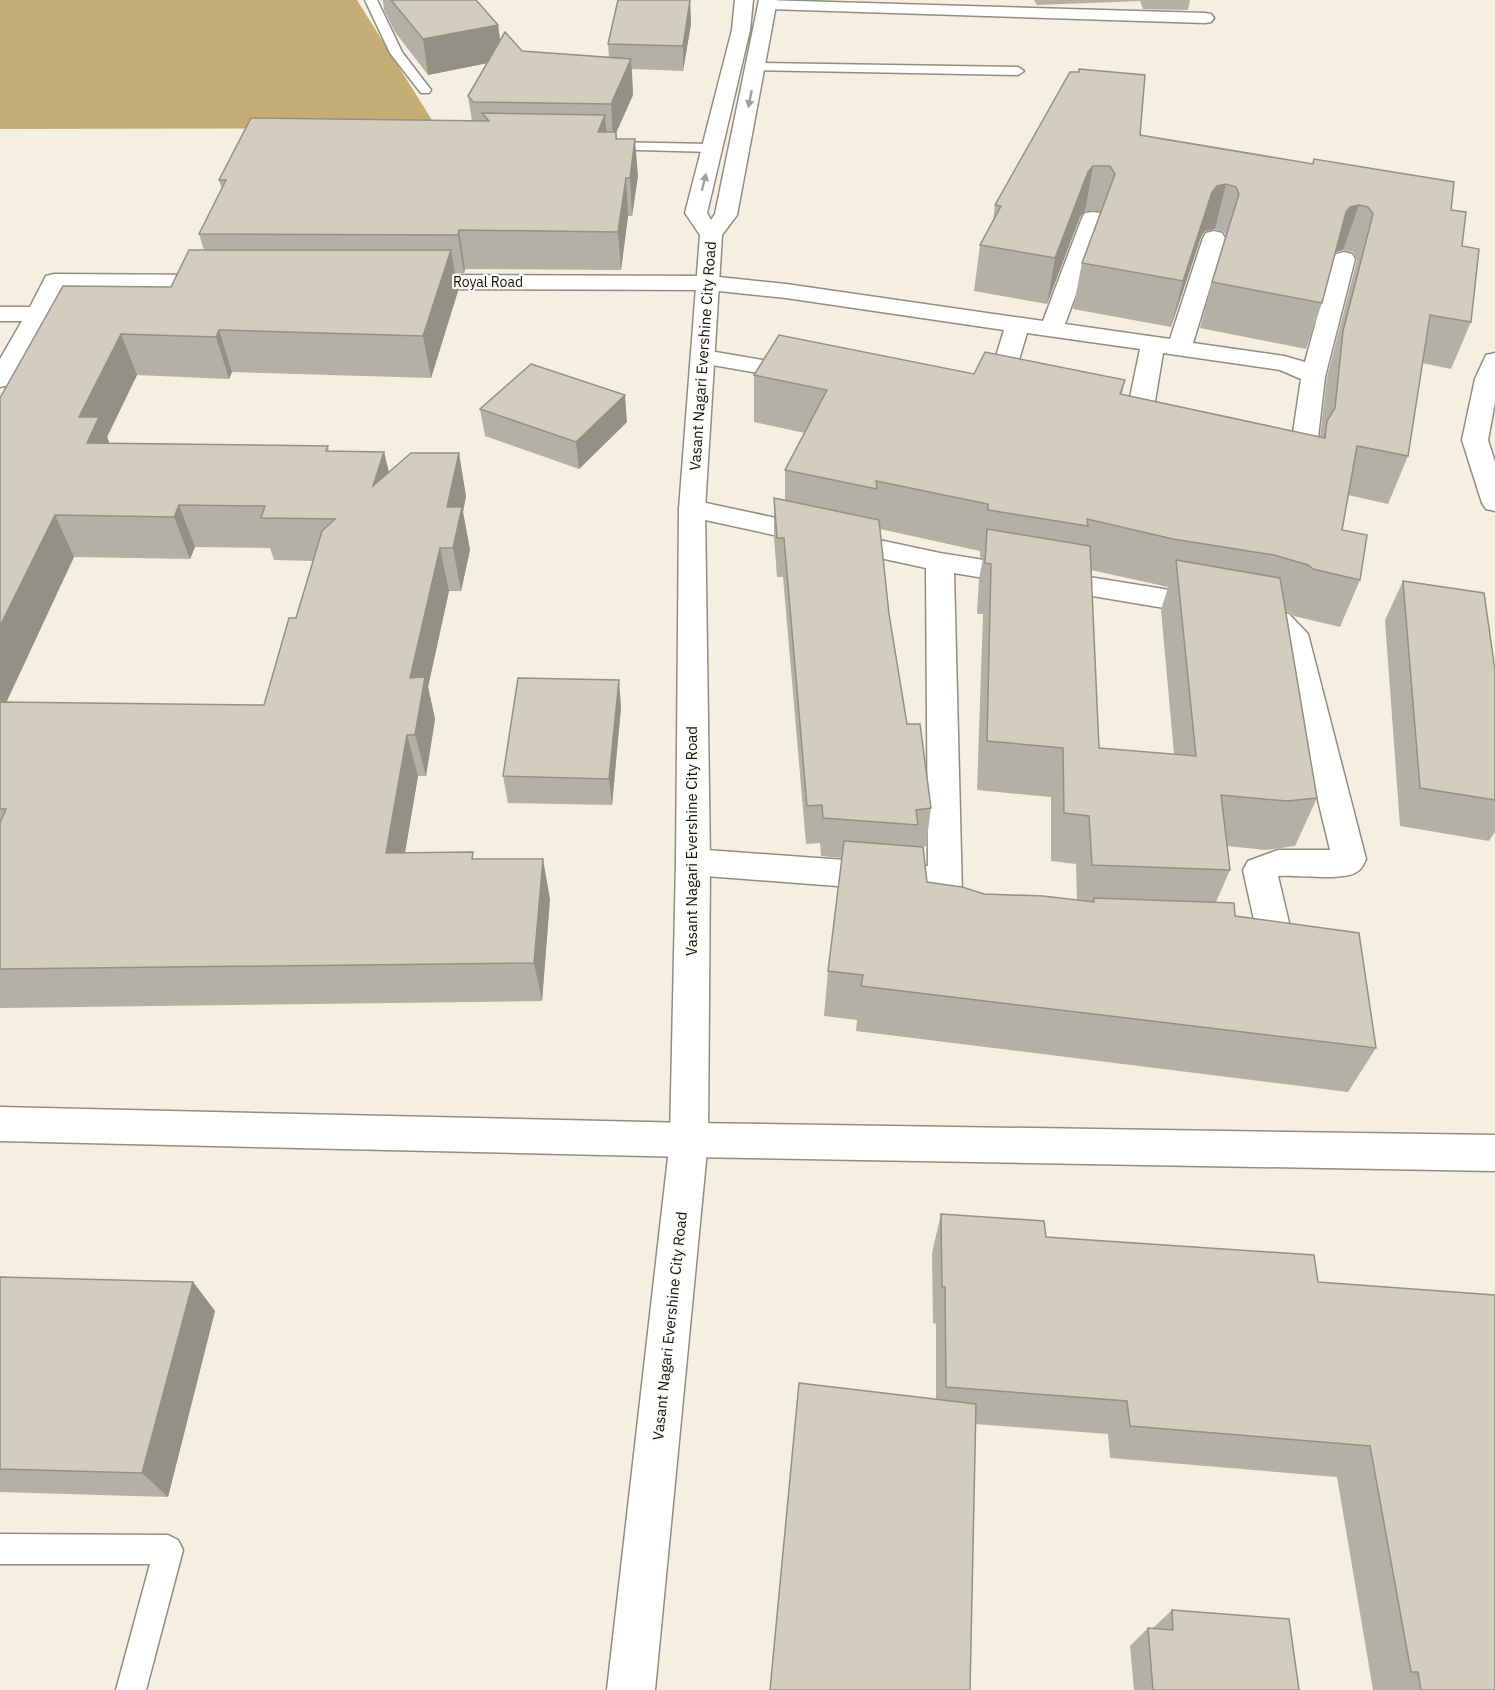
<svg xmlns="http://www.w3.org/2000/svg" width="1495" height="1690" font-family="'IBM Plex Sans',sans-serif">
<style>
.forest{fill:#c6ad75}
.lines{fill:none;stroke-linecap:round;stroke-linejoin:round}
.lane-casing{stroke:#928d80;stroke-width:3}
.street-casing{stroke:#928d80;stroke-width:3}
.secondary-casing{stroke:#928d80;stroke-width:3}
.lane{fill:#fff;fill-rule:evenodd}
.street{fill:#fff;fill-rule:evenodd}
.secondary{fill:#fff;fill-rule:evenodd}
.wall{fill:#b5b0a5;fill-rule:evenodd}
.shaded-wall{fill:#949086}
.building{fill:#d3cdc0;stroke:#949086;stroke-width:1.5}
.oneway{fill:#a1a09e}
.labels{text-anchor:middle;stroke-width:4.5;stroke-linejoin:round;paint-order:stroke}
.far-street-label{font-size:14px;fill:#14120d;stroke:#fefdfa}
.street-label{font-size:15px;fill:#14120d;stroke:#fefdfa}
</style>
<rect width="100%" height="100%" fill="#f5efe1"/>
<!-- forest -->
<path class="forest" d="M0,0H357L437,128L0,129Z"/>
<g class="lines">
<!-- lane casing -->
<g class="lane-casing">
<path id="lane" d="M365,0H377L402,52L431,90L429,93H421L390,53Z
M756,63L1018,67L1024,71L1018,75L752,70V64Z
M607,142L712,144L718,148L712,152L602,149L601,146Z
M0,1534L168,1535L178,1540L183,1550L146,1690H116L150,1564H0Z"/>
</g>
<!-- street casing -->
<g class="street-casing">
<path id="street" d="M763,0L1205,13L1211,14L1214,18L1211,22L1205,23L769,9L763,8L760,4Z
M1093,212L1101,213L1104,218L1065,324L1170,339L1203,238L1206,233L1214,231L1222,233L1225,238L1193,343L1284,356L1305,362L1333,259L1336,254L1344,252L1352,254L1355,259L1325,377L1316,455L1310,466L1285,470L1276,468L1272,462L1276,456L1290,453L1301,379L1280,370L1163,353L1154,407L1150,412L1141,415L1132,412L1128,407L1140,349L1027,333L1011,386L1008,391L999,393L990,391L987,386L1004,330L786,298L709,290L413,289L405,287L402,282L405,277L413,275L709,276L786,284L1043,321L1082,218L1085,213Z
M54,274L217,275L225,277L228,282L225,287L217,289L62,288L12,380L9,385L0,387V359L22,321H0V307H30L46,276Z
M704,350L804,367L813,369L816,374L813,379L804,381L695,362L692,357L695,352Z
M1495,353V402L1488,440L1495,462V511L1486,509L1482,503L1462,440L1475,379L1486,355Z
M692,500L940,553L1257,604L1289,614L1308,634L1366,859C1364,863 1362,869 1358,871C1346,882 1296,874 1278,876L1290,927C1287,932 1285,940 1279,944C1266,953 1239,949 1225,944L1220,934L1225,924L1237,920H1254L1243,870L1248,861L1278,850H1330L1279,638L1269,628L1254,623L954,573L962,894L963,905L974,911L979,921L974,931C946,940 929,920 928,893L693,875L681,871L676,862L681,853L693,849L928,866L926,568L682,515L679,509L682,503Z
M0,1107L689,1123L1495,1135V1171L689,1157L0,1141Z"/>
</g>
<!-- secondary casing -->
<g class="secondary-casing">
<path id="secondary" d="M735,0H753L750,30L707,213L711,220L715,214L759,0H777L737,215L722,235L705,509L710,862L708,1140L655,1690H607L670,1140L676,862L679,509L700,235L685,213L732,30Z"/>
</g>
<!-- lane -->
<use href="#lane" class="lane"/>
<!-- street -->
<use href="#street" class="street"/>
<!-- secondary -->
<use href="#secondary" class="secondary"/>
</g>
<!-- wall -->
<path class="wall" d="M383,0H476L498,25L500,40L522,51L609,57L608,44L690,0L691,24L683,71L632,69L633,95L616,133L617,139L638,176L632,216H628L621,270L465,269L464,273H455L458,291L431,378L232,372L229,379L137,375L107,437L109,443L328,446L329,452H384L389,472L466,496L463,512L470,550L461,591H449L428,687L435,719L426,776H418L405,853L474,859L550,899L542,1001L0,1008V398L171,287L204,250L199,234L222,189L219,180L472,121L468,96L487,63L428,75L395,32L384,10ZM195,547L270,548L274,560L313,561L296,618L264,705L6,702L74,557L190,559Z
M1034,0H1190L1188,10L1143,9L1140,1L1037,5Z
M1140,135L1451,210L1462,246L1471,322L1451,369L1422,363L1408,456L1388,504L1348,495L1342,530L1360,580L1340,627L1294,616L1290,612L1286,611L1317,798L1295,846L1266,850L1227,846L1230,870L1216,902L1235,916L1376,1048L1348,1092L856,1031L857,1020L824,1016L828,971L842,858L821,856L820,843L806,844L783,577H777L774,537V498L785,500V470L805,433L754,422V375L974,374L1125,380L1122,394L1320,437L1327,377L1357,260L1353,252L1343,250L1335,252L1322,303L1306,349L1200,328L1212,282L1226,236L1224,232L1215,229L1205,231L1201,237L1171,327L1073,309L1082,263L1101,211H1085L1080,217L1047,304L974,291L980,245L993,220L995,205ZM880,529L980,551V557L983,558L979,579L977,614H983L977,790L1051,797V861L1076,864L1077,900L984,894L927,882L923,847L926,846L931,808L907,724L889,614ZM1091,570L1168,587L1161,610L1174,754L1099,748Z
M480,409L627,422L579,469L485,436Z
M1403,581L1495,670V832L1489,841L1400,826L1385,620Z
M621,707L612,805L508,803L503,776Z
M941,1214L1046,1237L1318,1282L1495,1690H1373L1337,1477L1110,1458L1108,1434L975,1424L936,1399V1324L933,1323L932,1253Z
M0,1277L193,1282L215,1311L168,1497L0,1492Z
M1172,1610L1299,1690H1134L1130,1646L1148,1628H1153Z"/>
<!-- shaded-wall -->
<path class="shaded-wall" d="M690,0L691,24L683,71V46Z
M498,25L503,60L428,75L423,39Z
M631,59L633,95L616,133L619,169L613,140L611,104Z
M605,115L608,152L598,132Z
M635,139L638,176L632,216L630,178Z
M1093,166L1085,211L1080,217L1047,304L1055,258L1088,172Z
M626,178L628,216L621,270L618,232Z
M1226,184L1215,229L1205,231L1201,237L1171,327L1183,281L1212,192L1217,186Z
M1359,205L1343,250L1335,252L1346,212L1350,207Z
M459,230L465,269L464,273L458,235Z
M451,250L458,291L431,378L423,336Z
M219,330L232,372L229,379L216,337Z
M121,334L137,375L107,437L116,459L87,443L79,417Z
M625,395L627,422L579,469L576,442Z
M384,452L394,495L373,486Z
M459,453L466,496L463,512L470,550L461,591L453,548L447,507Z
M179,505L195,547L190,559L174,517Z
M55,515L74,557L0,716V626Z
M440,548L449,591L428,687L435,719L426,776L415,735L410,678Z
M619,680L621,707L612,805L609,779Z
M407,735L418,776L398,893L386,853Z
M543,859L550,899L542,1001L534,963Z
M193,1282L215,1311L168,1497L142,1473Z"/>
<!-- building -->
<path class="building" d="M391,0H476L498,25L423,39Z
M618,0H690L683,46L608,44Z
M505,32L522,51L631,59L611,104L473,102L468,96Z
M1079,69L1145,75L1140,135L1313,164L1314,159L1454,182L1451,210L1466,212L1462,246L1479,249L1471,322L1430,315L1408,456L1357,446L1342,530L1367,535L1360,580L1313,569L1308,565L1274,555L1173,539L1087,519L1088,526L988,510V504L876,481L877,489L785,470L827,390L754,375L779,335L974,374L985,352L1125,380L1120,394L1325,438L1327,421L1335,408L1343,331L1373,214L1368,207L1359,205L1350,207L1346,212L1322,303L1212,282L1239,194L1236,187L1226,184L1217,186L1212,192L1183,281L1082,263L1115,174L1110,166H1093L1088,172L1055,258L980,245L1001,206L995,205L1070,72H1079Z
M482,113L605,115L598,132H616V139H635L630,178H626L618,232L459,230L458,235L199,234L226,180H219L251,118L489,121Z
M189,250H451L423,336L219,330L216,337L121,334L79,417H99L87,443L328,446L326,451L384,452L373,486L411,453H459L447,507H462L453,548H440L410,678L425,677L415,735H407L386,853L473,852L472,859H543L534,963L0,969V823L6,809H0V702L264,705L289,618H296L322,531L335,519L261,518L265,506L179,505L174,517L55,515L0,626V398L63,286L171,287Z
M531,364L625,395L576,442L480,409Z
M774,498L879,520L889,614L907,724H920L931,808L916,810L918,825L823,818L822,805L807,806L784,538H777Z
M987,529L1090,546L1099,748L1196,756L1176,560L1280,578L1317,798L1287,801L1221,795L1230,870L1092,865L1089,816L1064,813L1063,748L987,741L991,564L985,563Z
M1403,581L1484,593L1495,670V800L1420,788Z
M518,678L619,680L609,779L503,776Z
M844,841L923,847L927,882L962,887L984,894L1043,896L1094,902V898L1234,903L1235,916L1359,933L1376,1048L861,986L863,975L828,971Z
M941,1214L1044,1221L1046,1237L1314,1255L1318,1282L1495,1295V1690H1421L1418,1672H1411L1370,1446L1130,1426L1127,1401L946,1387L945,1287H942Z
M0,1277L193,1282L142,1473L0,1469Z
M799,1383L976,1404L970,1690H770Z
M1172,1610L1289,1619L1299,1690H1153L1148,1628L1173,1630Z"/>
<!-- one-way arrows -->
<defs><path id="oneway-solid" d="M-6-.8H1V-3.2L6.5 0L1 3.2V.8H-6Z" transform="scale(1.5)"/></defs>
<g class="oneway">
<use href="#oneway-solid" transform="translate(750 99) rotate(101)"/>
<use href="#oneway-solid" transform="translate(704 182) rotate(-76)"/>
</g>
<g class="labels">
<!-- far-street labels -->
<g class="far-street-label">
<text x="488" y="287">Royal Road</text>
</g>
<!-- street labels -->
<g class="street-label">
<text transform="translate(703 356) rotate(-86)" y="5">Vasant Nagari Evershine City Road</text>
<text transform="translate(692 841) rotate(-90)" y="5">Vasant Nagari Evershine City Road</text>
<text transform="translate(670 1326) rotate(-84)" y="5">Vasant Nagari Evershine City Road</text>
</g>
</g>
</svg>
